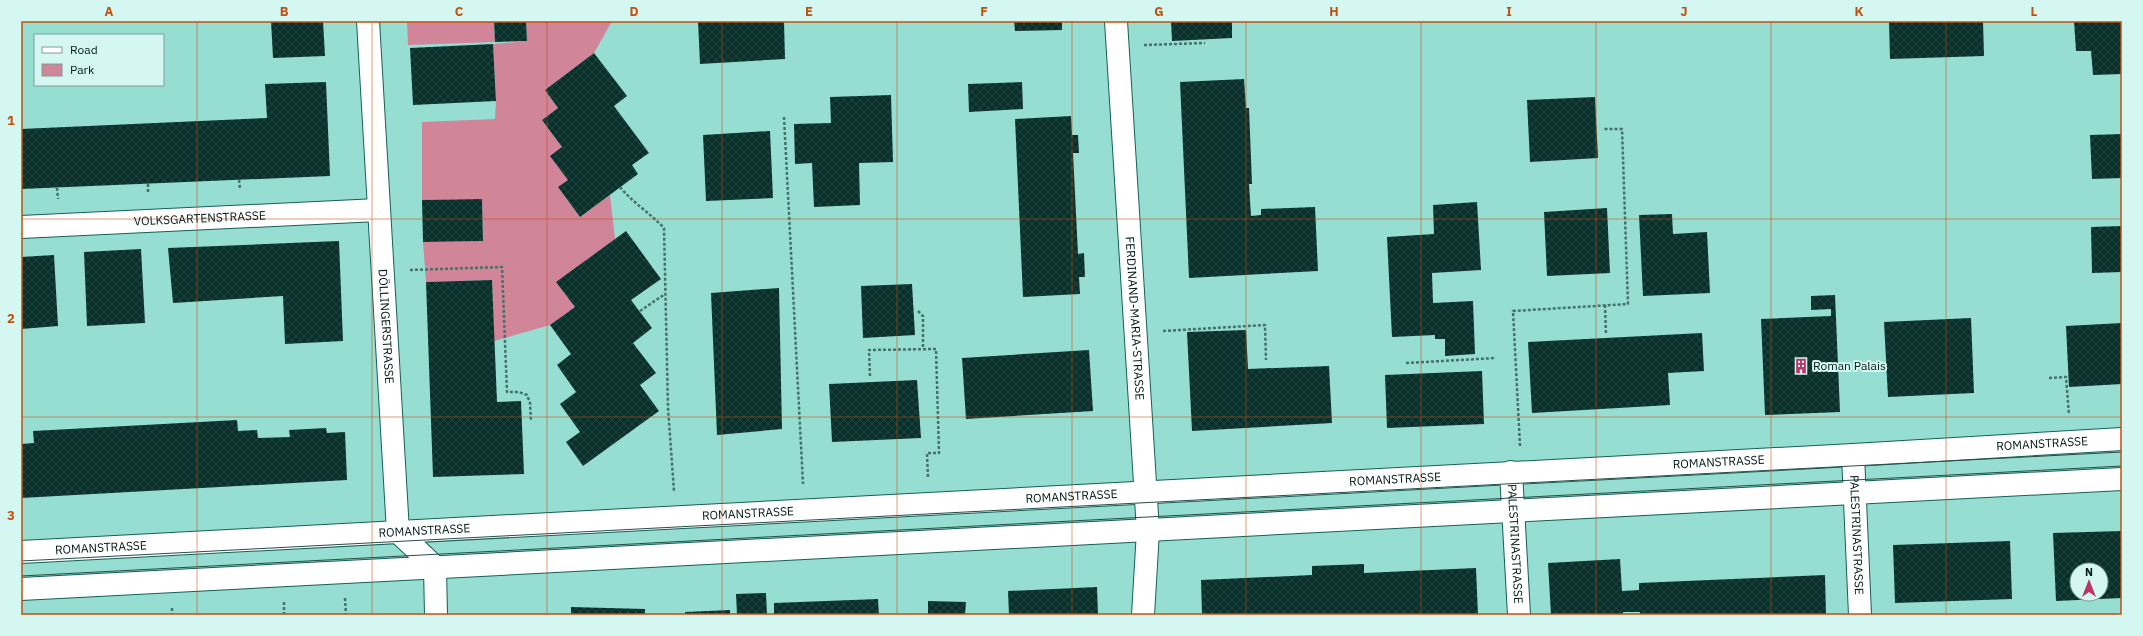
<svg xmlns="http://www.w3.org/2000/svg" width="2143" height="636" font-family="'IBM Plex Sans',sans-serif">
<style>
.green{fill:#d08599}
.building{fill:url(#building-cross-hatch);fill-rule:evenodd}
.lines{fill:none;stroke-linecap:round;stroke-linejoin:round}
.minor-casing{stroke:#146057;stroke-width:24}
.major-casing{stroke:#146057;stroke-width:24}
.path{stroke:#44726a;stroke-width:2.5;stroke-dasharray:3 2;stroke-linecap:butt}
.minor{stroke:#fff;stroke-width:22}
.major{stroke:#fff;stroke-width:22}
.tram{stroke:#284d47;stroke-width:1}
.grid{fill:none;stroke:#c54f0d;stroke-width:1;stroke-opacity:0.55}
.labels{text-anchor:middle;stroke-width:4;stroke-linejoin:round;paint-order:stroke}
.street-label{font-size:12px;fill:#001915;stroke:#d5f7f1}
.poi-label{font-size:12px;fill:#001915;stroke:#d5f7f1;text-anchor:start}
.neatline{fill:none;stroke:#c54f0d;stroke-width:1.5}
.grid-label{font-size:13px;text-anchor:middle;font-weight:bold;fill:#c54f0d}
</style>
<defs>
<pattern id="building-cross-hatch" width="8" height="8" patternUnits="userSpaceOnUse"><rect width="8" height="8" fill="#09302b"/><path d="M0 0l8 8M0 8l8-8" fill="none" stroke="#224540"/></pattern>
</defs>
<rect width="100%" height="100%" fill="#97ded2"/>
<!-- green -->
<path class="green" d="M407,21H494L495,42L408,45Z
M526,21H612L594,53L545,90L558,108L542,120L562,147L568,180L558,187L580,217L610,195L615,239L557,282L575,307L550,325L494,341L492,280L426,282L423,242L483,241L482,199L422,200V122L495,119L496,101L493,44L527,41Z"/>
<!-- building -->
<path class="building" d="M271,21H323L325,56L273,58Z
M494,21H526L527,41L495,42Z
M698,21H784L785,59L700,64Z
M1014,21H1062V30L1015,31Z
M1171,21H1232V38L1172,41Z
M1889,21H1983L1984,56L1890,59Z
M2074,21H2122V74L2093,75L2091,51H2076Z
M493,44L496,101L413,105L410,48Z
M594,53L627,96L614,106L649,153L632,165L638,174L580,217L558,187L568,180L550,156L562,147L542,120L558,108L545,90Z
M1244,79L1246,108H1249L1252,184H1249L1251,216L1261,215V209L1315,207L1318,271L1189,278L1180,82Z
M326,82L330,176L21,189V129L267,118L265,84Z
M1022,82L1023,109L969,112L968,84Z
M891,95L893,162L859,163L860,205L814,207L812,163L795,164L794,124L831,123L830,97Z
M1595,97L1598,158L1530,162L1527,100Z
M1071,116L1072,135H1078L1079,153H1073L1078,254L1084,253L1085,277H1079L1080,294L1023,297L1015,119Z
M770,131L773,198L706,201L703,135Z
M2122,134V178L2092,179L2090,135Z
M482,199L483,241L423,242L422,200Z
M1477,202L1481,270L1432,273L1433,303L1473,301L1475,354L1445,356V339H1435V335L1392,337L1387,237L1434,234L1433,205Z
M1607,208L1610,273L1547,276L1544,212Z
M1672,214L1673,234L1707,232L1710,293L1643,296L1639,215Z
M2122,226V272L2092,273L2091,227Z
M626,231L661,279L631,300L652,328L633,343L656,373L640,385L659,411L583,466L566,442L580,432L560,404L576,392L557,365L571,354L550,325L575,307L556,282Z
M339,241L343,341L285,344L283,296L173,303L168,248Z
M141,249L145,323L87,326L84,252Z
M54,255L58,326L21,329V257Z
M492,280L497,402L521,401L524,474L433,477L426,282Z
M912,284L915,335L863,338L861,286Z
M779,288L782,429L717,435L711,293Z
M1835,295L1840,412L1765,415L1761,319L1831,316V309L1811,310V296Z
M1971,318L1974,393L1888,397L1884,322Z
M2122,323V384L2069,387L2066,326Z
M1246,330L1248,369L1329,366L1332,423L1192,431L1187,332Z
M1702,333L1704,371L1668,373L1670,405L1532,413L1528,342Z
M1089,350L1093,411L966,419L962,358Z
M1482,371L1484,424L1387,428L1385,375Z
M917,380L921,438L832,442L829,384Z
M237,420L238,431L257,430L258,438L290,437L289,430L326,428L327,433L345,432L347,480L21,498V444L34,443L33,431Z
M2122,531V598L2056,601L2053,533ZM2077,570H2101V594H2077Z
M2010,541L2012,599L1895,603L1893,545Z
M1620,559L1622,591L1639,590V583L1825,575L1826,615H1640V612H1623V615H1551L1548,563Z
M1364,564V573L1476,568L1478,615H1202L1201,580L1312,575V566Z
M1097,587L1098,615H1009L1008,591Z
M766,593L767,615H737L736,594Z
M878,599L879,615H774V603Z
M928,601L966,602L965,615H928Z
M571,607L645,609V615H571Z
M730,610V615H685V612Z"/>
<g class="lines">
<!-- minor casing -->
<g class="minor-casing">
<g id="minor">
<path id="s1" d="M368,21L398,532L435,567L436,615"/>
<path id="s2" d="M1116,21L1148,531L1143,615"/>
<path id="s3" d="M21,227L378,210"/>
<path id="s4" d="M1853,455L1860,615"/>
<path id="s5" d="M1511,472L1519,615"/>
</g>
</g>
<!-- major casing -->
<g class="major-casing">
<g id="major">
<path id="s6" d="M21,552L1853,455L2122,439"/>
<path d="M21,589L2122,479"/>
</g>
</g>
<!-- path -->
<path class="path" d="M1144,45L1205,43
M784,117L803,484
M239,180L240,189
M148,184V193
M620,187C633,203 650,213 664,228L668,408L674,491
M57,188L58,199
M410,270L502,267L507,392H519L527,395L530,403L531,421
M1605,305L1606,335
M640,311L665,294
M918,311L923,316V349
M1163,331L1265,325L1266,360
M1406,363L1496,358
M870,376L869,350L936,349L939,453H927L928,478
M2049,378L2066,377L2069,415
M1520,446L1513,311L1628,304L1622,129H1604
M345,598L346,615
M284,602V615
M172,608V615"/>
<!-- minor -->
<use href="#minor" class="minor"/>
<!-- major -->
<use href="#major" class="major"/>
<!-- tram -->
<path class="tram" d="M21,561L2122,452
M21,576L2122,466"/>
</g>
<!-- grid -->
<path class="grid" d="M197,21V615M372,21V615M547,21V615M722,21V615M897,21V615M1072,21V615M1246,21V615M1421,21V615M1596,21V615M1771,21V615M1946,21V615M21,219H2122M21,417H2122"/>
<!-- icons -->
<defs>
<g id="building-bare" transform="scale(1.2)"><path d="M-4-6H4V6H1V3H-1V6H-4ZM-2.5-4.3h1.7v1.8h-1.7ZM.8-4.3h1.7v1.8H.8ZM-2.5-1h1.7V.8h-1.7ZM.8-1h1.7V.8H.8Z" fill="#be3266" stroke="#d5f7f1" stroke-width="2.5" paint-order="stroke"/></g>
</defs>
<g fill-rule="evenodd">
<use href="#building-bare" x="1801" y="366"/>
</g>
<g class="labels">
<!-- street labels -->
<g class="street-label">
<text dy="4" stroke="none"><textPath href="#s3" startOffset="179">VOLKSGARTENSTRASSE</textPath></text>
<text dy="4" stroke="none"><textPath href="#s2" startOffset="298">FERDINAND-MARIA-STRASSE</textPath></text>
<text dy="4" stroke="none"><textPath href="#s1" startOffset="306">DÖLLINGERSTRASSE</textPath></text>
<text dy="4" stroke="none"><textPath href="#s6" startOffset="2024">ROMANSTRASSE</textPath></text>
<text dy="4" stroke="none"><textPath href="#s6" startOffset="1700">ROMANSTRASSE</textPath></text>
<text dy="4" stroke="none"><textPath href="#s6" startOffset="1376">ROMANSTRASSE</textPath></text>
<text dy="4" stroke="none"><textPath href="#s6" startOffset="1052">ROMANSTRASSE</textPath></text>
<text dy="4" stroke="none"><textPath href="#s6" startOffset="728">ROMANSTRASSE</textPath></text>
<text dy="4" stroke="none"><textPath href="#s6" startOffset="404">ROMANSTRASSE</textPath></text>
<text dy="4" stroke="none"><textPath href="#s4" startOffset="80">PALESTRINASTRASSE</textPath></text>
<text dy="4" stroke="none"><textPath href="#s5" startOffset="72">PALESTRINASTRASSE</textPath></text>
<text dy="4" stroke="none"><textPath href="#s6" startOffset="80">ROMANSTRASSE</textPath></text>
</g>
<!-- poi labels -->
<g class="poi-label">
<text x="1813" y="370">Roman Palais</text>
</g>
</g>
<!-- border -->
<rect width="2143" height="636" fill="none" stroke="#d5f7f1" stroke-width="44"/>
<!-- legend -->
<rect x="34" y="34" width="130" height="52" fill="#d5f7f1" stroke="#809e99"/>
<rect x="42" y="47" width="20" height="6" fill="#ffffff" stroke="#809e99"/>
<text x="70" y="54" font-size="12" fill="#001915">Road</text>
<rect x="42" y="64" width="20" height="12" fill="#d08599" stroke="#809e99"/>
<text x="70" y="74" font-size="12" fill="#001915">Park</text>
<!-- north arrow -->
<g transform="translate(2089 582)"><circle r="19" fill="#d5f7f1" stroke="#809e99"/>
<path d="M0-3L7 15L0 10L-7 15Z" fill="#be3266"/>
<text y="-6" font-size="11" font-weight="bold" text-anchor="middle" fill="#001915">N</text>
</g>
<rect x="22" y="22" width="2099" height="592" class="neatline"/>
<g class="grid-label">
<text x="109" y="16">A</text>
<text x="284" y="16">B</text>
<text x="459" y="16">C</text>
<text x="634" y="16">D</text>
<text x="809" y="16">E</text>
<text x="984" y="16">F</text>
<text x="1159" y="16">G</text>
<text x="1334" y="16">H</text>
<text x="1509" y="16">I</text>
<text x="1684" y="16">J</text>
<text x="1859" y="16">K</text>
<text x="2034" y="16">L</text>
<text x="11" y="125">1</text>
<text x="11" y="323">2</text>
<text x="11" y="520">3</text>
</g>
</svg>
